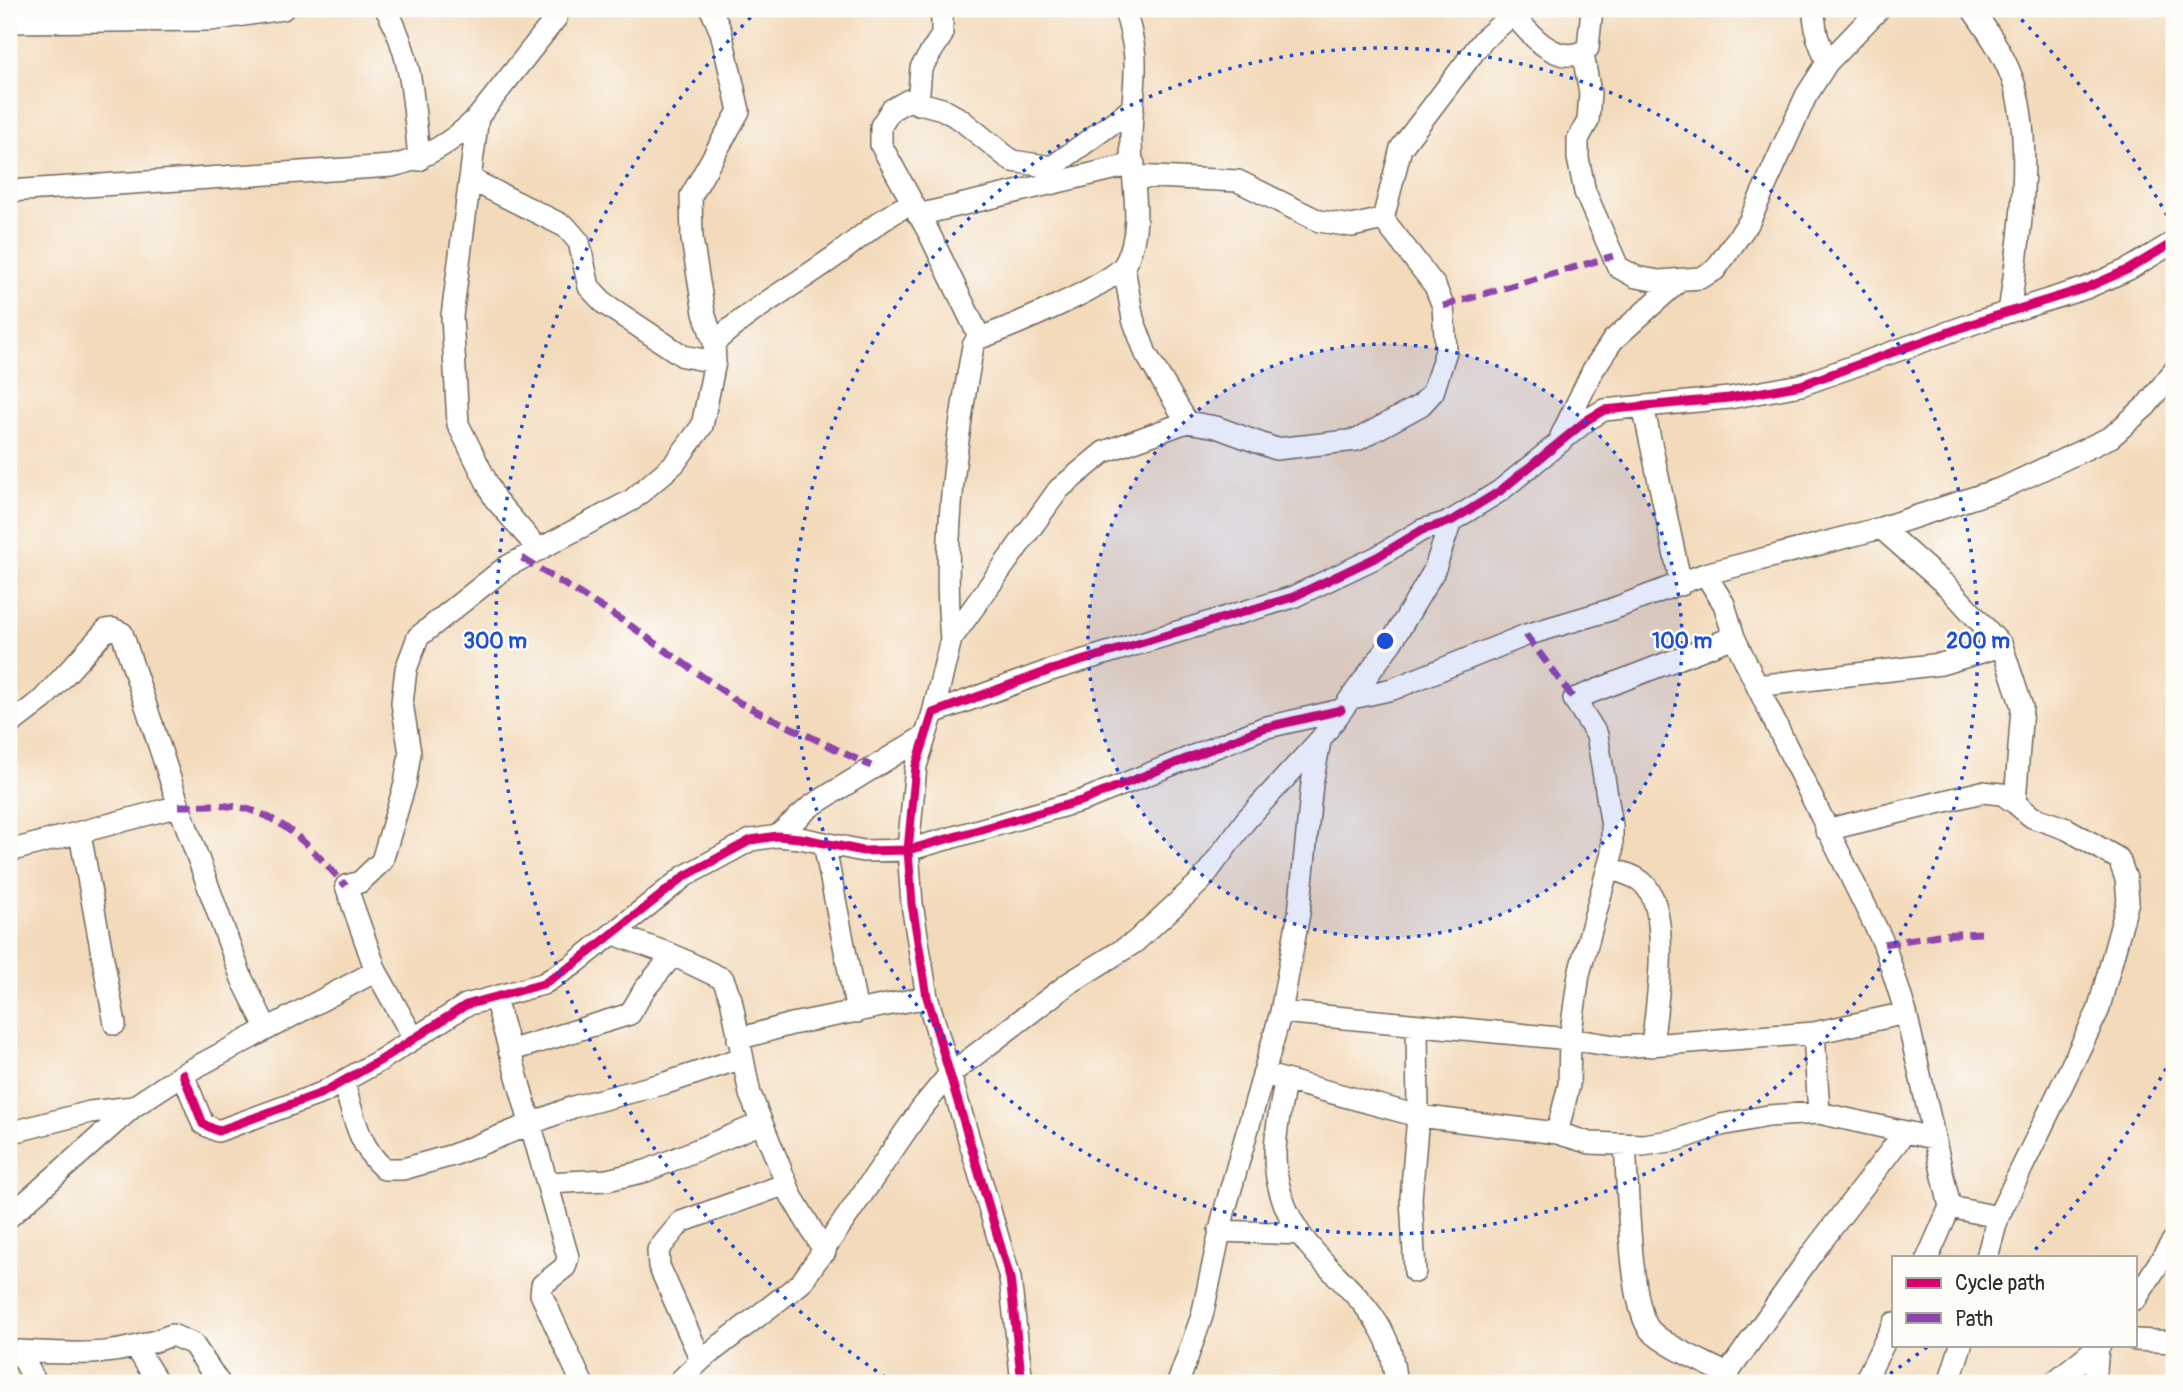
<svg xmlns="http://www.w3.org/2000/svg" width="2183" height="1392" font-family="Pangolin,sans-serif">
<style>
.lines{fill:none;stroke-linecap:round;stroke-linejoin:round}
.minor-casing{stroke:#71685d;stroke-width:24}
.minor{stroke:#fff;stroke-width:21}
.quiet{stroke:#8e44ad;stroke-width:7;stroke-dasharray:14 7;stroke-linecap:butt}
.cycleway-casing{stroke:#fdfcf7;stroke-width:13}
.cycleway{stroke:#d6006c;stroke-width:9}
.ring{fill:none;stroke:#1d4ed8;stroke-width:3.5;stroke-dasharray:3.5 7}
.centre{fill:#1d4ed8;stroke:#fdfcf7;stroke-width:3.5}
.ring-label{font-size:21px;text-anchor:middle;font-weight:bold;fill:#1d4ed8;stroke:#fdfcf7;stroke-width:5;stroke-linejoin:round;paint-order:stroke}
</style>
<rect width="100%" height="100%" fill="#fdfcf7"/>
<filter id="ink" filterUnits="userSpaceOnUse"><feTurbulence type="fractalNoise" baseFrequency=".0143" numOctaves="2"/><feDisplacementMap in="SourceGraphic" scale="14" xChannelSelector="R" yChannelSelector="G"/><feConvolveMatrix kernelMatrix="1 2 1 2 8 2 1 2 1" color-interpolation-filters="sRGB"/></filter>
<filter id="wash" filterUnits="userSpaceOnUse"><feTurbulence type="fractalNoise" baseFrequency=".00686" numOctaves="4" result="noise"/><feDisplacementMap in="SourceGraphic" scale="28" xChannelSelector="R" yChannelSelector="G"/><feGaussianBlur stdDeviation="1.57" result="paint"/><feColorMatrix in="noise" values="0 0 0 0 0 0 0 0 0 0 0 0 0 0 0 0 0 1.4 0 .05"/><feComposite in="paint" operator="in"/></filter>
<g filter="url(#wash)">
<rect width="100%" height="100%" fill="#f3dabb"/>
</g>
<g filter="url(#ink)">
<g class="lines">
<!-- minor casing -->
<g class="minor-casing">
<path id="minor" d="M386,9C413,56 414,107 419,160
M1813,9L1817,36L1827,63
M1972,9C1987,30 2003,53 2012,78C2035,140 2019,246 2009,312
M9,22L211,20L283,9
M1580,54L1584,60L1590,93L1588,121L1578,139V158L1585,192L1618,267L1636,277L1659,281L1700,278L1715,270L1749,222L1806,96L1827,63L1879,9
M918,104L921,68L942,35V9
M478,117L452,316L458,424L495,499L539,550
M1134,176L1238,181L1319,221L1352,226L1383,219
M470,179L566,227L579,242L589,287L605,304L683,356L715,362
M9,191L392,166C424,159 454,141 478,117L556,18L559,9
M918,215L1134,164
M1124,267L1133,319L1146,354L1187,422
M980,338L929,233L881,145V126L891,110L909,100L942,109L960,119L1012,161L1052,167L1133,108
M714,343C753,307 799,283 841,252C867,232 881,219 911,203
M1643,406L1681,585
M1561,436L1593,370L1613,340L1680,280
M1881,528L1949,588L2002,646
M1705,574L1724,604L1734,637L1757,686L1884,944L1906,1013L1950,1207L1928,1257
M951,639C942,542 956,440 973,346L977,339C1003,330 1113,285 1125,264C1146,226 1130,177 1131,137C1131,112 1136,86 1135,61C1135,44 1129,26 1125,9
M1757,686L1941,664L2002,646L2022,707L2015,803L2032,817L2067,829L2119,859L2126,879L2128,901L2098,1011L1998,1217L1987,1257
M1352,698L1393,689L1526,635L1610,610L1705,574L1881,528L2003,488L2111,437L2146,406L2174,371
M1341,710L1263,728L1084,800L908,850L916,766L933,713L1051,670L1293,597L1377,557L1422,530L1451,521L1500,491L1587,420L1604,410L1729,398L1801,385L1980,321L2086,288L2129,269L2174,242
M933,713L951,639L1059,489L1104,452L1187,422L1216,427L1276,449L1357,440L1421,405L1433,392L1446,351L1443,306L1435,286L1383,219L1401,148L1483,40L1513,14C1530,35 1560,70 1588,48L1592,9
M9,725L43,699L106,630L113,629L122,633L179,806L242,979L267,1029
M1826,830L1982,792L2002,794L2015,803
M80,834L115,1024
M777,836L811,806L923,737
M824,843L857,1012
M9,851L179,806
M1609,868C1619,872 1635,875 1643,883C1673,911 1656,1008 1652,1046
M614,934L673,955L723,979L731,999L750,1094L792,1197L825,1252
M495,998L547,1183L607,1180L646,1171L762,1123
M1281,1012L1570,1039L1621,1047L1814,1033L1906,1013
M1814,1033L1819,1113
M414,1039L376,971L346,886L360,882L382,861L405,784L410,753L402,703L406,669L418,637L506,567L632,500L674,464L702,426L715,362L714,343L704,313L692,239L691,196L739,111L721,32L711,9
M738,1039L792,1024L927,997
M509,1051L630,1014L644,990L673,955
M183,1074L203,1124L218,1131L322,1093L381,1060L466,1005L543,984L573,965L685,876L751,840L777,836L800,838L863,851L908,850L912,904L927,997L1010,1278L1022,1383
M1263,1074L1418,1116L1557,1133L1590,1143L1643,1145L1677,1140L1721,1125L1768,1116L1819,1113L1933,1138
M343,1081C353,1113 358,1146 384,1169H403L453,1155L573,1107L666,1083L742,1058
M1285,1082C1280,1112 1271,1147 1277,1178C1291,1253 1350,1274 1382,1331C1392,1348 1393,1365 1396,1383
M9,1133L90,1112L133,1107
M1557,1133L1569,1085L1570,1039L1579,974L1612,853V826L1597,735L1574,699L1734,637
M1625,1145C1628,1180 1629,1307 1650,1330C1666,1347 1707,1363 1729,1375
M547,1183L568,1257L565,1267L542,1285L541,1294L582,1383
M1950,1207L1998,1217
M9,1217L133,1107L183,1074L376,971
M1219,1231L1300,1234
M1415,1272L1411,1198L1418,1116L1417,1025
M2136,1299L2174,1239
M2136,1340L2174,1342
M137,1349L158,1383
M19,1351L36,1383
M9,1354L19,1351C80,1354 114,1358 172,1335L193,1344L219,1383
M701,1360L659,1266L658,1250L681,1222L786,1184
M678,1383L701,1360L801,1283L921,1109L949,1075L1068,984L1135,942L1201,881L1246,820L1320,740L1391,643L1434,571L1451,521
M1178,1383L1202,1316L1224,1213L1281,1012L1299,913L1312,784L1320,741
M1721,1383L1811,1255L1905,1132
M1864,1383L1894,1323
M1949,1383L1961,1345
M2053,1383L2100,1345
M2095,1383L2098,1346"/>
</g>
<!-- minor -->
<use href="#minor" class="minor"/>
<!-- quiet -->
<path class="quiet" d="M1443,306L1613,256
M522,558L628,624L740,703L871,766
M1526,635L1574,699
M179,806C195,806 212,804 228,806C279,809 314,851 346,886
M1884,944L1938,935L1981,933"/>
<!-- cycleway casing -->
<g class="cycleway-casing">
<path id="cycleway" d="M1341,710L1263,728L1084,800L908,850L916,766L933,713L1051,670L1293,597L1377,557L1422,530L1451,521L1500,491L1587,420L1604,410L1729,398L1801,385L1980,321L2086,288L2129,269L2174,242
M183,1074L203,1124L218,1131L322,1093L381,1060L466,1005L543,984L573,965L685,876L751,840L777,836L800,838L863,851L908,850L912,904L927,997L1010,1278L1022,1383"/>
</g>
<!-- cycleway -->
<use href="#cycleway" class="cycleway"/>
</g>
</g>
<!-- distance rings -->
<circle cx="1385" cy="641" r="297" fill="#1d4ed8" fill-opacity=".12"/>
<g class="ring">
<circle cx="1385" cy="641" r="297"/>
<circle cx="1385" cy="641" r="593"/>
<path d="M2171 1059A890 890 0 0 1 2031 1254M1927 1347A890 890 0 0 1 1876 1383M894 1383A890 890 0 0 1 756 12M2014 12A890 890 0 0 1 2171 223"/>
</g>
<circle cx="1385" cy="641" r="10" class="centre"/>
<g class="ring-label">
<text x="1682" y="648">100 m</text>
<text x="1978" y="648">200 m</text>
<text x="495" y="648">300 m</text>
</g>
<!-- margin -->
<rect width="2183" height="1392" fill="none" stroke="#fdfcf7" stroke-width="35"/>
<!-- legend -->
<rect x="1892" y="1256" width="245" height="91" fill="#fdfcf7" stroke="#a9a8a5" stroke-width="2"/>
<rect x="1906" y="1278" width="35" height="10" fill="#d6006c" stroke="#a9a8a5" stroke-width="2"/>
<text x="1955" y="1290" font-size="21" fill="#2b2b2b">Cycle path</text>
<rect x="1906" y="1313" width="35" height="10" fill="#8e44ad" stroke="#a9a8a5" stroke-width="2"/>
<text x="1955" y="1326" font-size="21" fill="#2b2b2b">Path</text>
</svg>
